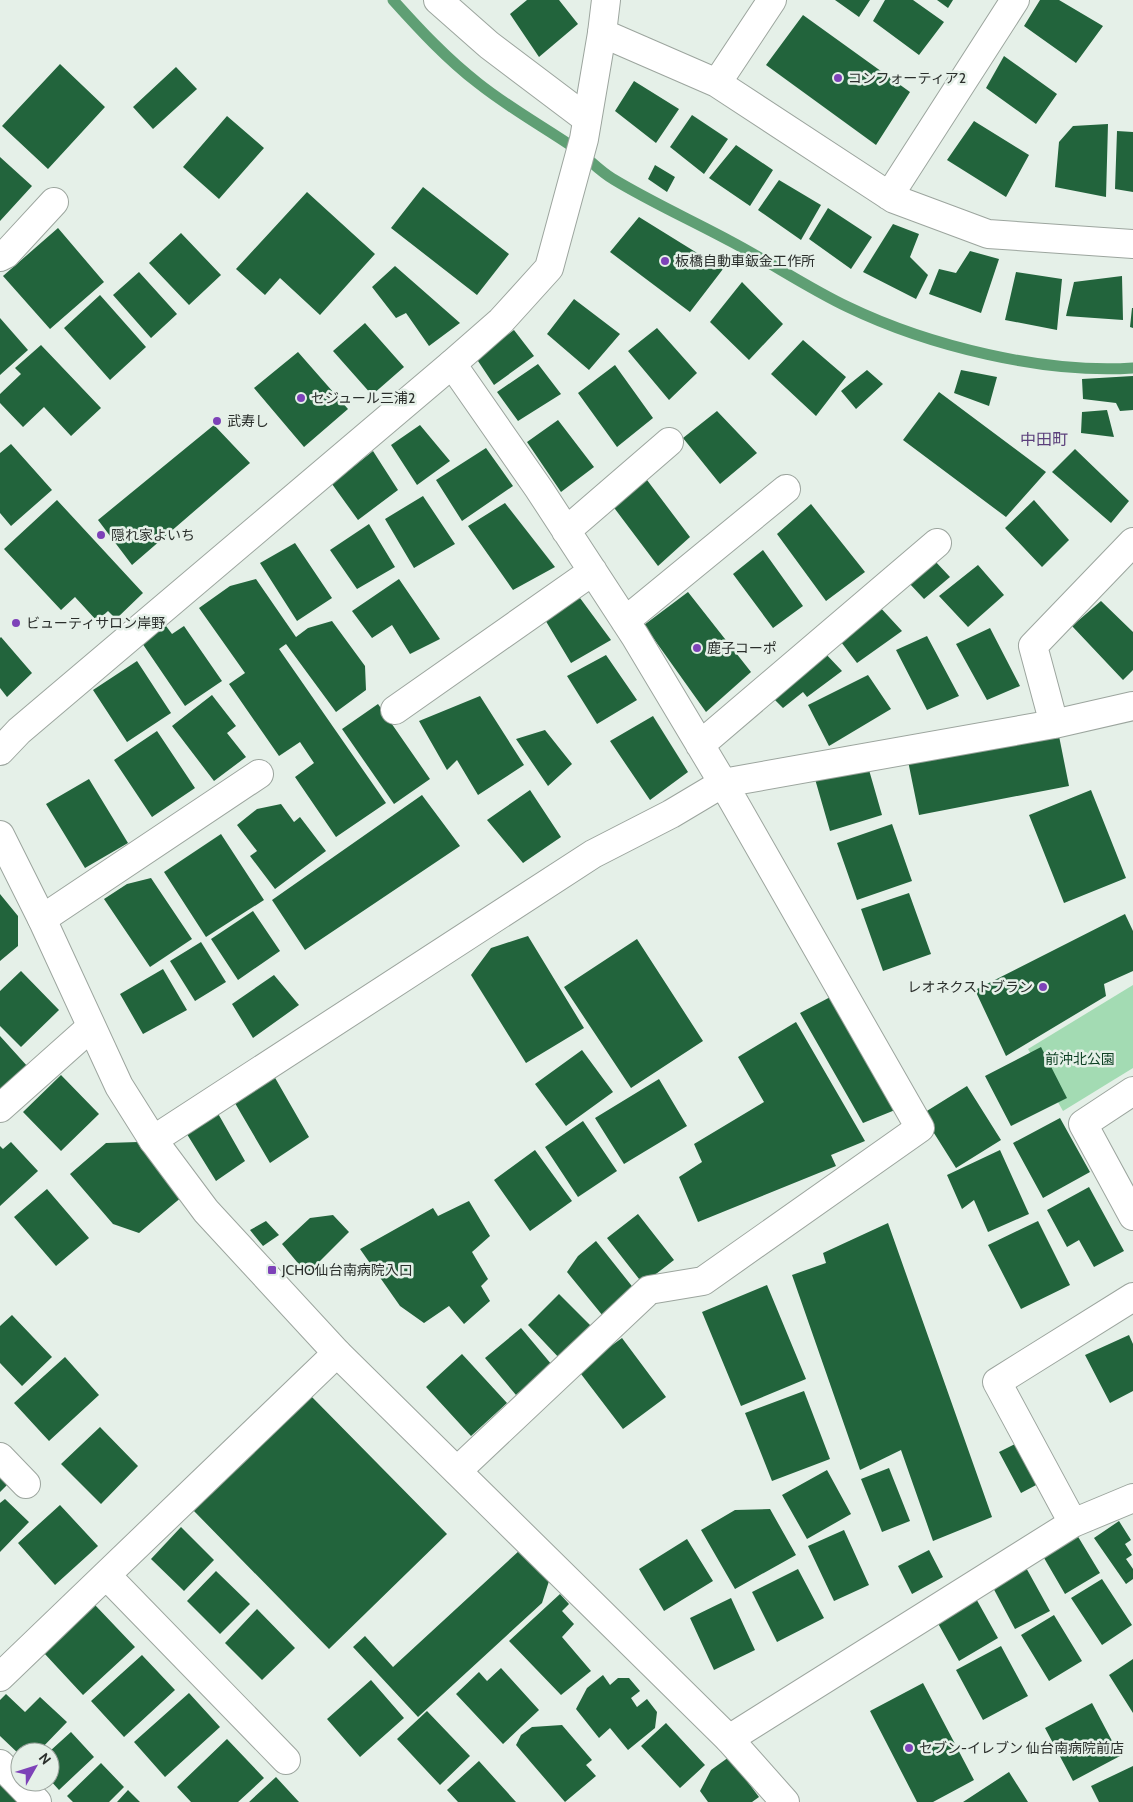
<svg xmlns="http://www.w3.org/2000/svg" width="1133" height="1802" font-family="Cabin,'Noto Sans JP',sans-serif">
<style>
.green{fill:#a3dbb3}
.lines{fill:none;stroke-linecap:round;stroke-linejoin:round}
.stream{stroke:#5f9f74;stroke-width:11}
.building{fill:#22643c}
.street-casing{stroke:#9ca59e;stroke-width:30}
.secondary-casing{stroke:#9ca59e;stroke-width:30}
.street{stroke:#fff;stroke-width:28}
.secondary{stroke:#fff;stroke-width:28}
.poi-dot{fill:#7d42b8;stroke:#e5f0e8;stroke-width:2}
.labels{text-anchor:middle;stroke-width:5;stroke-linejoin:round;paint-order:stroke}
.poi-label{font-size:14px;fill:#2b2f2c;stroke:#e5f0e8;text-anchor:start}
.park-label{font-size:14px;fill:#0c3f22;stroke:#e5f0e8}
.quarter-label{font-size:16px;fill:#5b3f7b;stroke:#e5f0e8}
</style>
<rect width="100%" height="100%" fill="#e5f0e8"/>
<!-- green -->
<path class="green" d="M1133,985V1068L1063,1111L1028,1049Z"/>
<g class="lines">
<!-- stream -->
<path class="stream" d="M393,0C420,30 447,59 478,83C508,107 542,126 573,147C587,157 599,171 613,179C651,202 691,220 730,241C770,262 808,288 848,307C929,346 1044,374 1133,368"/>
</g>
<!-- building -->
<path class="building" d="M527,0H559L578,24L539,57L510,14Z
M835,0H870L859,17Z
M885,0H913L944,22L919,55L873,21Z
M937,0H953L948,8Z
M1040,0H1059L1103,26L1076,63L1024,26Z
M803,15L910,92L876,145L766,65Z
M1004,56L1057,94L1036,124L986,88Z
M60,64L105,107L48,169L2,126Z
M176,67L197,89L153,129L133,107Z
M634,81L679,109L656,143L615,111Z
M692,115L728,139L704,174L670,147Z
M227,116L264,148L219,199L183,167Z
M974,121L1029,155L1006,197L947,160Z
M1108,124L1106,197L1055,187L1059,142L1073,126Z
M1117,131L1133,132V192L1115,189Z
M736,145L773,170L750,206L709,178Z
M0,157L32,186L0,221Z
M655,165L675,177L667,192L648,179Z
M779,180L821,205L801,240L758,210Z
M423,187L509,254L477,295L391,228Z
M307,192L375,254L320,315L280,278L265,295L236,269Z
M828,208L872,237L851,269L809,239Z
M639,217L723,269L690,312L610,252Z
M893,224L919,234L910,257L928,275L916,299L863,272Z
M58,228L104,282L50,329L3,276Z
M181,233L221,275L189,305L149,263Z
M970,251L999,259L981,313L929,294L939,269L956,273Z
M395,266L460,323L429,346L406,313L396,318L372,287Z
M139,272L177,314L151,338L113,295Z
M1016,272L1062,279L1057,330L1005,320Z
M1122,276L1123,320L1066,316L1074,282Z
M742,282L783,324L749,360L710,322Z
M100,295L146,347L110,380L64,328Z
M574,299L620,334L589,370L547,334Z
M1132,308H1133V328L1130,327Z
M0,318L28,350L0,375Z
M365,323L404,367L372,395L333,351Z
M657,328L697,373L669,400L628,351Z
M514,330L534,356L494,385L476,358Z
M803,340L846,377L816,416L771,374Z
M41,345L101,408L71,436L44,407L23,427L0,403V394L21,374L15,368Z
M298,352L348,409L304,447L254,388Z
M538,364L561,394L518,421L497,392Z
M615,365L653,418L617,447L578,393Z
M867,370L883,384L856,409L841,391Z
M961,370L997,377L989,406L954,393Z
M1133,376V410L1120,411L1116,403L1083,399L1082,379Z
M939,392L1046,472L1006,517L903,440Z
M1107,410L1114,437L1081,433L1082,412Z
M717,411L757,453L720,484L683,438Z
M558,420L594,467L561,492L527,442Z
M214,425L250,463L132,565L98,520Z
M420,425L450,461L417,485L391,445Z
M11,444L52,490L11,526L0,513V453Z
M486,448L513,486L462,521L436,480Z
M1075,449L1129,501L1111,523L1052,472Z
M373,451L398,490L358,520L332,484Z
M647,480L690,537L658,566L612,505Z
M423,496L455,544L414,568L385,519Z
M57,500L143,593L116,619L108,611L97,621L75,597L61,610L4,549Z
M1034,500L1069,540L1042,567L1005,528Z
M505,503L555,567L513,590L468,526Z
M811,504L865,572L826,601L777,534Z
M369,524L395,567L357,589L330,550Z
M295,543L332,598L297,621L260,563Z
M763,550L803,606L773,628L733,574Z
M934,560L950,577L924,599L909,583Z
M978,565L1004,595L968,627L939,596Z
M256,579L296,637L308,628L332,621L365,666L366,690L336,712L286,644L293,639L279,649L386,803L336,837L295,777L314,763L300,742L279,756L229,684L245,673L199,608L230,586Z
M399,579L440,639L410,654L392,625L372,638L352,611Z
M688,592L751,672L706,712L644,625Z
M580,598L611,640L571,663L544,618Z
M1101,601L1133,632V670L1123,680L1072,626Z
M878,605L902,631L857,663L838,638Z
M166,626L172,634L184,626L222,681L185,706L142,643Z
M990,628L1020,686L987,700L956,644Z
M927,636L959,696L927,710L896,650Z
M1,637L32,673L7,697L0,688V638Z
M824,652L842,671L807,697L803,692L783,708L770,695Z
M606,655L637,700L597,724L567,676Z
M137,661L171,713L127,742L93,690Z
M868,675L891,709L829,746L808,705Z
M212,695L236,726L227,733L246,757L214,781L172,726Z
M480,696L524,765L478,795L457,760L447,770L419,721Z
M378,704L430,779L394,804L342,729Z
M653,716L688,772L650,800L610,741Z
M545,730L572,764L548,786L516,739Z
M157,731L195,788L152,817L114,760Z
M1058,731L1069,786L919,815L908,761Z
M867,763L882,815L830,831L815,779Z
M89,779L128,843L85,868L46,804Z
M530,790L561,837L523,863L487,820Z
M1091,790L1126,878L1064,903L1029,815Z
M422,795L460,846L305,950L272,900Z
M281,804L294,822L300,817L326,851L275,889L250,856L257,851L237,825L257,809Z
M892,824L912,881L857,900L837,843Z
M221,834L264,900L206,937L164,872Z
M151,878L192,939L150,967L104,899L127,884Z
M909,893L931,954L883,971L861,909Z
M0,894L18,916V946L0,961Z
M253,911L280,951L238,980L211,939Z
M1125,914L1133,931V971L1104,984L1106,996L1006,1056L975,990Z
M528,936L584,1028L526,1063L471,975L491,948Z
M637,939L703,1041L631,1088L564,987Z
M201,942L226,982L195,1001L170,961Z
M163,969L187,1010L143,1034L120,994Z
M21,971L59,1010L21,1047L0,1026V991Z
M274,975L299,1005L253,1038L232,1004Z
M836,994L900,1108L863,1123L800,1013Z
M796,1022L865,1141L831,1155L836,1166L698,1222L679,1177L702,1162L694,1144L764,1102L738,1057Z
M0,1036L28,1067L0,1092Z
M1041,1047L1067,1098L1011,1126L985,1076Z
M582,1050L613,1092L566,1126L535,1084Z
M61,1075L99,1114L61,1151L23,1112Z
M274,1076L309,1137L270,1163L232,1098Z
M659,1079L687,1126L624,1164L595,1118Z
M967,1086L1001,1140L956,1168L922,1114Z
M216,1110L245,1161L216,1181L185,1131Z
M1060,1118L1090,1172L1043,1198L1013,1143Z
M583,1121L617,1171L578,1197L545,1147Z
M11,1142L38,1171L0,1206V1146L3,1149Z
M138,1142L183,1196L139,1233L113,1224L70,1174L106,1143Z
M535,1150L572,1201L530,1231L494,1180Z
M1000,1150L1029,1214L988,1232L974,1200L962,1209L947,1175Z
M1089,1187L1124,1251L1094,1267L1079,1240L1067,1247L1047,1210Z
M47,1189L89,1238L56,1266L14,1217Z
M469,1201L490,1236L472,1252L488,1279L481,1286L490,1301L464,1324L449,1306L424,1323L400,1306L360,1249L433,1208L438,1216Z
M638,1214L674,1260L643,1284L607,1238Z
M333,1215L349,1232L307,1274L282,1244L310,1218Z
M266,1221L279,1235L263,1246L250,1230Z
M1038,1221L1070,1285L1021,1309L988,1245Z
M888,1223L992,1517L933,1541L901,1450L860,1470L792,1275L826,1263L823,1253Z
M596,1241L635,1290L603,1316L567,1272L578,1256Z
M767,1285L806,1379L741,1406L702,1312Z
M559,1294L594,1329L562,1361L528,1325Z
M12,1315L52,1357L22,1386L0,1363V1326Z
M521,1328L552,1365L516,1395L485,1358Z
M1129,1335L1133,1344V1391L1110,1403L1085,1355Z
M622,1338L666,1397L623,1429L578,1370Z
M462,1354L507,1403L471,1436L426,1387Z
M65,1357L99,1395L49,1441L14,1403Z
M804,1391L830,1459L772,1481L745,1413Z
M310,1395L447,1534L329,1649L193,1510Z
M100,1427L138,1466L101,1504L61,1464Z
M1019,1442L1040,1483L1021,1493L999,1452Z
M889,1468L910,1521L882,1532L861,1479Z
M827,1470L851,1514L807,1539L782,1495Z
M0,1477L7,1485L0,1492Z
M5,1499L29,1522L0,1552V1503Z
M60,1505L98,1546L55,1585L18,1543Z
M770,1509L796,1555L735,1589L701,1530L735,1510Z
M1119,1521L1131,1540L1125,1544L1132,1555L1126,1559L1133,1569V1579L1126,1584L1094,1538Z
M181,1527L214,1560L184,1591L151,1559Z
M844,1530L869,1585L834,1601L808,1546Z
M1074,1530L1100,1573L1065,1594L1040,1551Z
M687,1539L713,1581L664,1611L639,1569Z
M520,1550L549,1581L542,1603L418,1717L353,1647L365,1636L393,1667Z
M929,1550L943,1577L912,1594L898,1566Z
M1024,1564L1050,1611L1015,1629L990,1582Z
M798,1569L824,1618L777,1642L752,1592Z
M216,1571L250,1604L220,1634L187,1601Z
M1102,1579L1132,1625L1102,1645L1071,1598Z
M560,1594L569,1604L562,1611L574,1624L562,1637L591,1671L561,1695L509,1641Z
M974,1595L998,1638L959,1661L935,1618Z
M731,1598L755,1650L714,1670L690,1618Z
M95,1605L135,1647L83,1695L44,1653Z
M257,1609L295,1648L262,1680L225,1643Z
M1054,1615L1082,1661L1049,1681L1021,1635Z
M1001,1646L1028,1696L983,1720L956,1670Z
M142,1655L175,1690L124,1737L91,1701Z
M1133,1659V1713L1109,1675Z
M501,1668L539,1710L503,1744L456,1694L479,1672L487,1681Z
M603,1675L610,1685L618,1678H629L640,1691L631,1698L637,1707L647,1699L657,1712L655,1728L628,1750L610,1728L599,1738L576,1709L587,1688Z
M371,1680L404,1718L360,1757L327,1719Z
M923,1683L974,1780L933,1802H917L870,1711Z
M189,1693L220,1727L165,1777L134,1742Z
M6,1694L25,1712L40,1697L67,1722L38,1752H20V1755L0,1736V1700Z
M1092,1703L1120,1756L1073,1781L1045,1728Z
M427,1711L470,1756L440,1785L397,1739Z
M666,1723L705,1765L680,1788L641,1746Z
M562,1725L592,1760L586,1765L596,1776L565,1802L516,1745L521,1735L532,1727Z
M71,1732L94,1757L59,1790L50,1780V1751Z
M227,1739L264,1778L238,1802H191L177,1787Z
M729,1757L759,1797L752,1802H708L700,1791L711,1770Z
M479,1761L516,1802H458L447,1790Z
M101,1763L124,1787L109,1802H73L67,1796Z
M1133,1766V1802H1099L1091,1786Z
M0,1771L27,1802H0Z
M1009,1772L1028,1802H963Z
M276,1777L299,1802H249Z
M128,1790L140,1802H117Z"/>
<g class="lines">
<!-- street casing -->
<g class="street-casing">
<path id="street" d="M438,0L489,45L587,119
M602,33L717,83L894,199L988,234L1133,244
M717,83L772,0
M889,196L1015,0
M0,257L6,254L54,202
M452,364L539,489L635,636L723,783L1054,724L1133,706
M566,531L669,442
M625,621L786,489
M395,710L593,571
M1054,724L1033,646L1133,542
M700,745L937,543
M42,919L259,774
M1133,1091L1083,1124L1133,1216
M0,1108L91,1027
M153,1140L593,854L671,814L723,783L920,1128L703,1281L649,1290L457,1471
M0,1457L26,1484
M1073,1523L997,1382L1133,1297
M106,1575L286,1760
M0,1677L337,1353
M729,1739L1073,1523L1133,1498
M0,1764L37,1802"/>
</g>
<!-- secondary casing -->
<g class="secondary-casing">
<path id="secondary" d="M0,751L19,731L452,364L501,321L549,268L584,139L602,33L606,0
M0,835L42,919L119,1086L153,1140L206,1211L337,1353L729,1739L785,1802"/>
</g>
<!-- street -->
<use href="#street" class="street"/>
<!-- secondary -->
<use href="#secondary" class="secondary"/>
</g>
<!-- markers -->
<g class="poi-dot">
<circle cx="838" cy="78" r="5"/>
<circle cx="665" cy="261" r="5"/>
<circle cx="301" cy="398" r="5"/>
<circle cx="217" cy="421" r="5"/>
<circle cx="101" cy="535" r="5"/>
<circle cx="16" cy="623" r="5"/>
<circle cx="697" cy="648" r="5"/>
<circle cx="1043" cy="987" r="5"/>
<rect x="267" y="1265" width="10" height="10" rx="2.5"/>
<circle cx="909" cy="1748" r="5"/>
</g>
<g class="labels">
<!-- poi labels -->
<g class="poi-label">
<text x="848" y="83">コンフォーティア2</text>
<text x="675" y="266">板橋自動車鈑金工作所</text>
<text x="311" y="403">セジュール三浦2</text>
<text x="227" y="426">武寿し</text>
<text x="111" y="540">隠れ家よいち</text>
<text x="26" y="628">ビューティサロン岸野</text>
<text x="707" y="653">鹿子コーポ</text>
<text x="1033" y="992" text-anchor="end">レオネクストブラン</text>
<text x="282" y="1275">JCHO仙台南病院入口</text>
<text x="919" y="1753">セブン-イレブン 仙台南病院前店</text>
</g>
<!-- park labels -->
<g class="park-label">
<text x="1080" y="1064">前沖北公園</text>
</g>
<!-- quarter labels -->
<g class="quarter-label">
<text x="1044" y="445">中田町</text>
</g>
</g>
<!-- north arrow -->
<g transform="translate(35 1767) rotate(51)"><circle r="24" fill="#e5f0e8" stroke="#9ba39d"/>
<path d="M0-4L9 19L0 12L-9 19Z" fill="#7d42b8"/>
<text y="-8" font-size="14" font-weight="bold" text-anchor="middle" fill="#2b2f2c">N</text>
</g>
</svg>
